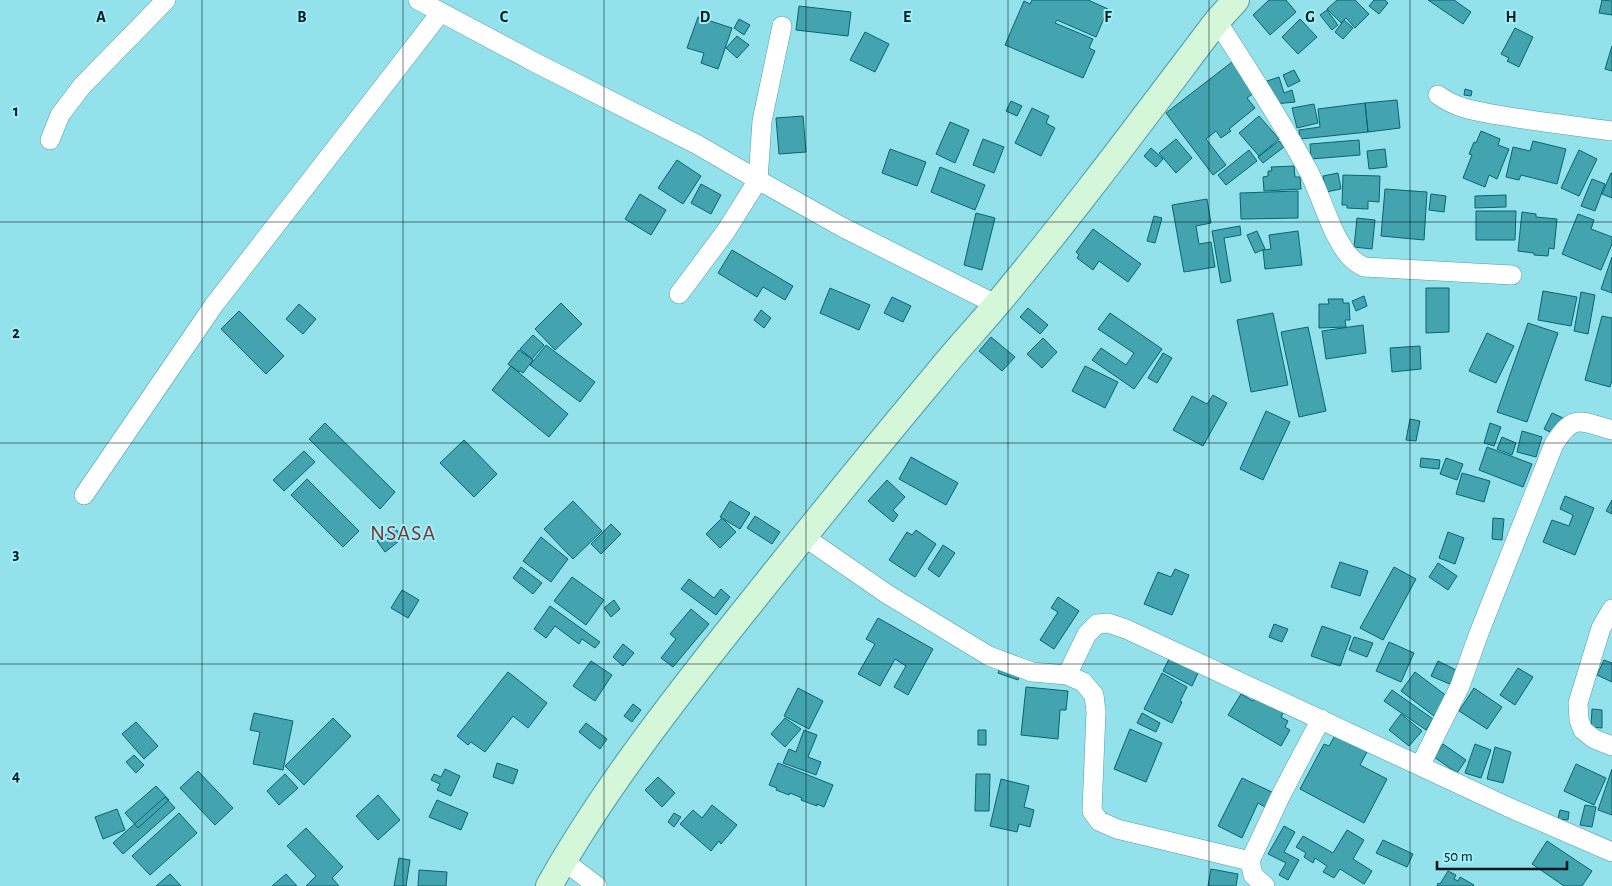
<svg xmlns="http://www.w3.org/2000/svg" width="1612" height="886" font-family="'Alegreya Sans',sans-serif">
<style>
.building{fill:#43a4b0;stroke:#06656f}
.lines{fill:none;stroke-linecap:round;stroke-linejoin:round}
.street-casing{stroke:#4f9da7;stroke-width:20}
.secondary-casing{stroke:#4f9da7;stroke-width:28}
.street{stroke:#fff;stroke-width:19}
.secondary{stroke:#d4f7d9;stroke-width:26}
.grid{fill:none;stroke:#001619;stroke-width:1;stroke-opacity:0.55}
.labels{text-anchor:middle;stroke-width:4;stroke-linejoin:round;paint-order:stroke}
.quarter-label{font-size:22px;letter-spacing:1px;fill:#7b342f;stroke:#a0eef9}
.grid-label{font-size:16px;text-anchor:middle;font-weight:bold;fill:#001619;stroke:#a0eef9;stroke-width:4;stroke-linejoin:round;paint-order:stroke}
</style>
<rect width="100%" height="100%" fill="#93e1eb"/>
<!-- building -->
<path class="building" d="M1032,0H1088L1108,9L1096,37L1057,20L1055,23L1093,39L1089,48L1095,51L1083,78L1005,45L1024,1L1030,4Z
M1269,0H1286L1296,12L1270,35L1253,15Z
M1337,0H1355L1369,14L1355,28L1346,18L1341,23L1327,9Z
M1374,0H1385L1388,3L1379,14L1369,6Z
M1428,0H1454L1471,12L1463,24Z
M1602,0L1612,1V15L1599,13Z
M799,6L851,12L848,36L796,30Z
M1327,10L1338,25L1332,30L1320,15Z
M698,17L732,28L718,69L701,63L704,53L687,48Z
M739,19L750,25L744,35L734,28Z
M1300,19L1317,37L1298,54L1282,37Z
M1344,20L1353,28L1343,39L1335,32Z
M1515,28L1533,37L1519,67L1507,61L1509,58L1501,54Z
M865,32L889,44L875,72L850,60Z
M737,36L749,45L737,58L726,48Z
M1612,46V71L1605,69Z
M1232,62L1255,92L1247,98L1255,108L1229,129L1231,131L1221,138L1216,131L1206,139L1226,165L1213,175L1166,113Z
M1294,70L1300,81L1288,87L1283,75Z
M1279,77L1284,93L1292,90L1295,102L1275,104L1267,81Z
M1465,89L1472,91L1471,96L1464,95Z
M1397,100L1400,128L1368,132L1365,103Z
M1011,101L1022,106L1017,116L1006,111Z
M1365,103L1368,132L1300,139L1299,130L1320,127L1318,109Z
M1314,104L1318,123L1297,128L1292,108Z
M1032,108L1049,116L1046,123L1055,128L1041,156L1015,143Z
M803,116L806,152L779,154L776,118Z
M1259,116L1279,139L1259,156L1239,133Z
M950,122L969,130L955,163L936,154Z
M1481,131L1500,139L1498,145L1509,149L1497,179L1489,175L1485,187L1463,178L1472,155L1469,154L1474,142L1476,143Z
M983,139L1004,147L994,173L973,165Z
M1176,139L1192,158L1176,173L1159,153Z
M1359,140L1360,155L1311,159L1310,144Z
M1279,141L1284,147L1263,163L1258,157Z
M1533,141L1566,149L1557,184L1521,175L1519,180L1506,177L1513,147L1530,151Z
M1151,148L1163,159L1156,167L1144,156Z
M890,149L926,162L917,186L882,173Z
M1385,149L1387,167L1369,169L1367,151Z
M1249,150L1257,161L1226,185L1218,175Z
M1579,150L1597,159L1579,196L1561,188Z
M677,160L701,176L683,204L658,188Z
M1294,166L1295,177H1300L1301,189L1264,191L1263,177L1268,176V171H1272L1271,167Z
M940,167L985,185L975,210L931,192Z
M1338,173L1341,189L1326,192L1323,176Z
M1611,173H1612V198L1602,194Z
M1343,175L1380,176L1379,202L1368,201V209L1347,208V205H1342Z
M1592,179L1605,184L1595,211L1581,206Z
M701,184L721,195L711,214L691,203Z
M1385,189L1427,192L1424,240L1381,236Z
M1298,191V218L1241,219L1240,193Z
M640,194L666,210L651,235L625,219Z
M1431,194L1446,196L1444,212L1429,210Z
M1506,195V207L1475,208V196Z
M1207,199L1211,223L1196,226L1199,244L1211,242L1215,267L1184,272L1172,205Z
M1476,211H1516L1515,240H1476Z
M1522,212L1536,214V217L1557,219L1554,249L1549,248L1548,256L1534,255V253L1518,251Z
M976,213L995,218L982,270L964,265Z
M1578,214L1594,220L1591,229L1612,237V244L1601,270L1562,254Z
M1154,216L1162,218L1155,243L1147,241Z
M1357,218L1375,220L1372,249L1354,247Z
M1240,226L1241,235L1224,238L1231,281L1221,283L1212,231Z
M1093,229L1141,264L1128,282L1099,261L1093,270L1077,258L1079,255L1076,252Z
M1257,231L1265,249L1255,253L1247,235Z
M1298,231L1302,265L1265,269L1263,250L1271,249L1269,235Z
M732,250L793,286L785,300L763,287L757,297L718,273Z
M1612,257V293L1601,289Z
M830,288L870,305L859,330L820,313Z
M1426,288H1449V332L1426,333Z
M1543,291L1577,297L1571,326L1538,320Z
M1581,292L1595,295L1588,334L1574,331Z
M1364,296L1367,306L1356,311L1352,301Z
M892,297L911,306L903,322L884,313Z
M1328,299H1343V303H1349L1350,320H1345L1346,327L1319,328V304H1329Z
M561,303L582,324L555,350L535,329Z
M299,304L316,319L303,334L286,319Z
M1028,308L1048,325L1040,334L1020,317Z
M761,310L771,318L764,328L754,320Z
M239,311L284,356L266,374L221,329Z
M1110,313L1162,349L1134,389L1092,360L1101,348L1126,365L1134,353L1098,329Z
M1273,313L1288,385L1251,392L1237,320Z
M1602,316L1612,318V380L1610,387L1585,380Z
M1528,323L1558,333L1527,422L1497,412Z
M1363,325L1366,353L1326,359L1322,331Z
M1308,327L1326,411L1299,417L1281,332Z
M1487,333L1514,346L1496,383L1469,371Z
M533,335L544,345L532,359L520,349Z
M991,337L1015,357L1002,371L979,351Z
M1043,338L1057,352L1042,368L1027,354Z
M546,345L595,382L580,402L530,365Z
M1420,346L1421,369L1392,372L1390,348Z
M519,350L533,360L523,373L520,371L519,372L508,364Z
M1163,353L1172,358L1157,383L1148,378Z
M511,366L568,414L549,437L492,390Z
M1085,366L1118,382L1105,408L1072,391Z
M1213,395L1227,403L1203,446L1173,430L1192,396L1207,404Z
M1266,411L1290,422L1263,480L1240,469Z
M1552,413L1563,418L1554,434L1544,429Z
M1410,419L1420,421L1416,441L1406,440Z
M325,423L395,492L380,509L309,439Z
M1490,423L1501,427L1494,446L1484,443Z
M1522,431L1542,437L1536,457L1517,452Z
M1502,437L1516,443L1512,455L1497,449Z
M464,440L497,474L474,497L440,463Z
M1487,447L1532,464L1523,487L1479,470Z
M304,451L315,462L284,491L273,480Z
M911,457L958,483L946,505L899,479Z
M1421,458L1440,460L1439,469L1420,467Z
M1446,458L1463,464L1457,480L1440,474Z
M1462,473L1490,481L1484,502L1456,494Z
M307,479L359,531L343,547L291,495Z
M887,480L905,497L893,510L898,515L893,522L868,501Z
M1565,496L1594,508L1575,555L1543,542L1552,520L1569,526L1573,515L1560,509Z
M1612,500V514L1606,511Z
M573,501L602,531L573,559L544,529Z
M730,501L750,513L740,529L720,517Z
M755,516L780,532L772,544L747,528Z
M722,518L736,532L720,548L706,534Z
M1493,518L1504,519L1502,540L1492,539Z
M611,524L621,534L601,554L591,544Z
M395,528L403,538L385,552L377,541Z
M916,530L936,544L915,577L889,560L907,532L912,535Z
M1448,532L1464,538L1455,564L1439,558Z
M541,537L568,559L551,582L523,561Z
M943,545L955,553L939,577L928,569Z
M1340,562L1368,571L1360,596L1331,587Z
M1438,563L1457,576L1448,590L1429,577Z
M521,567L542,583L533,594L513,578Z
M1394,567L1416,579L1383,640L1360,628Z
M1175,569L1189,575L1172,615L1144,604L1158,572L1171,577Z
M572,577L604,600L586,625L554,601Z
M689,579L714,598L721,589L730,597L716,615L681,589Z
M402,590L419,600L408,618L391,608Z
M1058,597L1079,611L1054,649L1040,640L1058,612L1051,608Z
M614,600L620,609L611,617L604,608Z
M550,606L600,642L595,648L582,639L579,644L555,626L546,638L534,629Z
M691,609L709,624L673,667L661,658L676,639L670,634Z
M878,618L933,649L908,695L894,687L906,666L895,659L880,686L858,674L875,644L866,639Z
M1274,624L1288,629L1282,642L1269,637Z
M1322,626L1351,636L1340,666L1311,656Z
M1354,637L1373,643L1367,657L1349,650Z
M1389,642L1414,653L1401,682L1376,671Z
M623,644L634,653L623,666L613,657Z
M1171,655L1198,673L1192,686L1163,671Z
M1604,660L1612,663V682L1597,675Z
M591,661L612,675L595,701L573,686Z
M1438,661L1458,671L1452,685L1431,676Z
M1001,665L1021,672L1018,680L998,673Z
M1518,668L1533,677L1515,705L1500,695Z
M508,672L547,703L528,728L513,716L485,752L471,742L468,745L457,736Z
M1415,672L1448,697L1434,716L1401,691Z
M1162,673L1187,687L1180,701L1182,702L1172,723L1144,709Z
M1026,687L1068,691L1066,710H1060L1058,739L1021,735Z
M798,688L823,701L809,729L784,716Z
M1474,688L1502,707L1487,729L1459,711Z
M1392,690L1433,719L1426,730L1384,701Z
M1257,693L1286,709L1281,717L1288,721L1285,727L1290,730L1281,746L1228,715L1241,694L1253,701Z
M633,704L641,710L632,722L624,716Z
M1592,709L1602,710V728L1591,727Z
M254,713L293,721L283,770L253,764L260,732L250,730Z
M1142,713L1160,723L1156,732L1137,723Z
M1401,714L1422,731L1409,746L1389,730Z
M333,718L351,736L304,785L285,766Z
M785,718L801,729L785,747L771,734Z
M136,722L158,746L144,759L122,734Z
M586,723L607,739L600,749L579,732Z
M1130,729L1162,743L1146,782L1114,769Z
M804,730L817,735L808,757L821,762L816,775L783,763L789,749L796,752Z
M978,730H986V745H978Z
M1337,732L1369,748L1360,765L1387,779L1364,823L1300,789L1324,744L1329,746Z
M1443,744L1466,760L1457,773L1434,757Z
M1475,744L1491,750L1481,778L1465,773Z
M1495,747L1511,752L1503,783L1487,779Z
M134,755L144,765L136,773L126,762Z
M497,763L518,770L513,784L493,777Z
M778,763L833,785L824,807L817,804V806L801,800L802,798L790,793L789,795L776,790L777,788L769,785Z
M1576,764L1606,778L1594,805L1564,791Z
M445,769L460,776L451,796L437,790L440,784L431,780L434,774L441,777Z
M1612,769V815L1598,810Z
M198,771L233,808L215,825L180,788Z
M285,774L298,788L279,805L267,791Z
M976,774H990L989,811H975Z
M658,777L675,793L662,807L645,790Z
M1242,778L1274,793L1267,808L1258,803L1242,838L1218,826Z
M1001,779L1029,786L1024,807L1034,810L1030,827L1019,824L1017,832L990,826Z
M156,786L169,800L138,828L125,813Z
M378,795L400,820L378,840L356,816Z
M165,797L175,808L123,854L113,843Z
M437,800L468,813L461,830L429,817Z
M712,805L737,825L721,844L719,841L711,851L680,824L693,810L702,818Z
M1585,805L1596,807L1592,827L1580,825Z
M117,809L125,830L103,839L95,817Z
M1560,810L1569,812L1568,820L1558,819Z
M179,813L197,833L150,875L132,856Z
M674,813L681,817L674,827L668,822Z
M1284,826L1295,832L1284,852L1299,860L1288,880L1279,875L1286,863L1268,854Z
M306,828L343,867L332,878L339,886H306L316,876L287,846Z
M1347,830L1364,840L1353,859L1372,871L1364,884L1340,869L1334,878L1323,872L1327,866L1315,858L1313,863L1304,857L1306,853L1296,847L1303,836L1333,853Z
M1383,840L1413,854L1407,867L1376,853Z
M1547,841L1592,871L1582,886H1564L1532,864Z
M399,858L410,860L406,886H394Z
M1211,869L1238,874L1236,886H1208Z
M419,870L447,872L446,886H418Z
M1448,871L1456,875L1454,879L1458,881L1460,877L1474,885L1473,886H1437L1438,883L1440,884Z
M170,874L181,886H156Z
M286,874L297,886H272Z"/>
<g class="lines">
<!-- street casing -->
<g class="street-casing">
<path id="street" d="M418,0L536,63L698,145L758,180L842,227L997,305
M1217,21C1249,71 1281,120 1309,172C1322,198 1329,228 1346,252C1351,259 1356,263 1364,267L1512,275
M1438,95C1458,110 1481,112 1504,116C1540,122 1576,126 1612,131
M50,140L60,115L82,86L166,0
M679,294L726,231L758,180L762,121L782,26
M84,495L214,305L441,12
M803,536L887,594L989,656L1032,672L1067,675L1083,682L1094,695L1096,712L1092,811L1099,821L1117,829L1250,861
M1612,609L1601,628L1578,703L1579,720L1583,730L1594,739L1612,746
M1067,675L1087,634L1097,624L1108,623L1126,629L1508,807L1612,852
M1420,766L1460,686L1479,633L1554,444C1574,413 1580,421 1612,430
M564,861L597,886
M1265,886L1253,875L1250,861L1282,793L1321,719"/>
</g>
<!-- secondary casing -->
<g class="secondary-casing">
<path id="secondary" d="M549,886C599,797 662,715 726,634C795,547 865,460 937,374C956,350 978,327 998,303C1074,212 1145,116 1217,21L1236,0"/>
</g>
<!-- street -->
<use href="#street" class="street"/>
<!-- secondary -->
<use href="#secondary" class="secondary"/>
</g>
<!-- grid -->
<path class="grid" d="M202,0V886M403,0V886M604,0V886M806,0V886M1008,0V886M1209,0V886M1410,0V886M0,222H1612M0,443H1612M0,664H1612"/>
<g class="labels">
<!-- quarter labels -->
<g class="quarter-label">
<text x="403" y="540">NSASA</text>
</g>
</g>
<g class="grid-label">
<text x="101" y="22">A</text>
<text x="302" y="22">B</text>
<text x="504" y="22">C</text>
<text x="705" y="22">D</text>
<text x="907" y="22">E</text>
<text x="1108" y="22">F</text>
<text x="1310" y="22">G</text>
<text x="1511" y="22">H</text>
<text x="16" y="116">1</text>
<text x="16" y="338">2</text>
<text x="16" y="559">3</text>
<text x="16" y="781">4</text>
</g>
<!-- scale -->
<path d="M1437 861v8h130v-8" fill="none" stroke="#001619" stroke-width="2.5"/>
<text x="1444" y="861" font-size="15" fill="#001619" stroke="#a0eef9" stroke-width="4" paint-order="stroke">50 m</text>
</svg>
